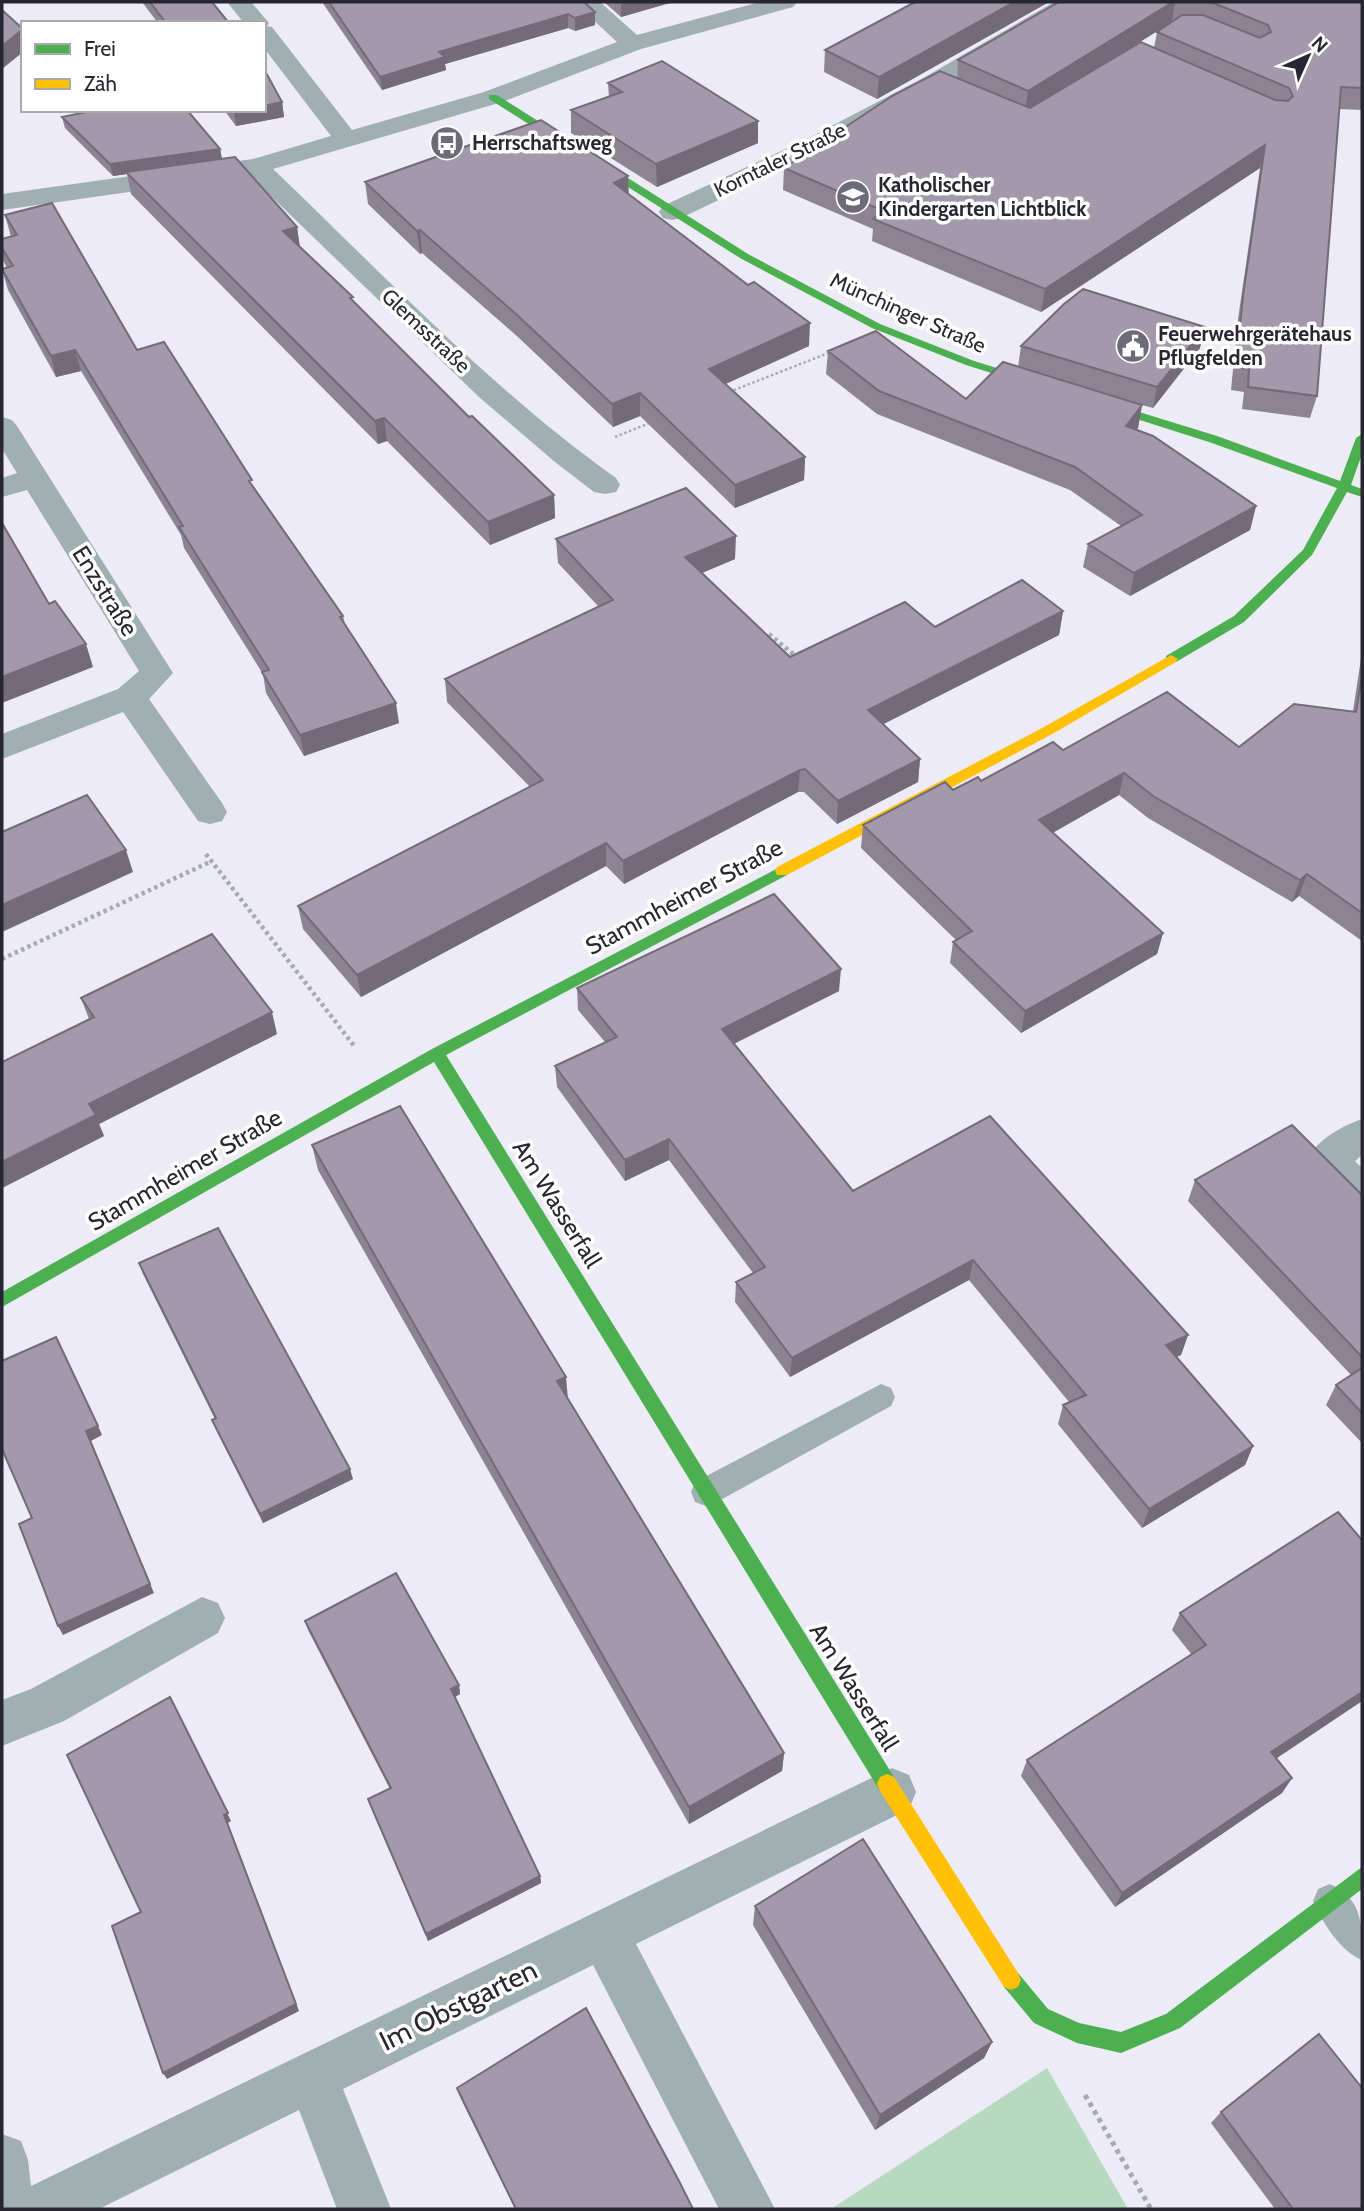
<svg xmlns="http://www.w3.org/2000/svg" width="1364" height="2211" font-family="Cabin,sans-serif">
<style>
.green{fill:#b6d9c0}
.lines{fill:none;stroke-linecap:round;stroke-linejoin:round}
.path-far2{stroke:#a3acb1;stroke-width:2.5;stroke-dasharray:2.5 2.5;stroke-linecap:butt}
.path-far1{stroke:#a3acb1;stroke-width:4.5;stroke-dasharray:3.5 3.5;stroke-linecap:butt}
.path{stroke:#a3acb1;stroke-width:5;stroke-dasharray:4.5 4.5;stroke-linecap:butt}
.lane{fill:#9fafb2;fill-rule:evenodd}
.street{fill:#9fafb2;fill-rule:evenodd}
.fast{fill:#4caf50;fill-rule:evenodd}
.slow{fill:#ffc107;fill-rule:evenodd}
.wall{fill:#8d8493;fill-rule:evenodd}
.shaded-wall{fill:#736b78}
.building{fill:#a499ab;stroke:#736b78;stroke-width:2}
.labels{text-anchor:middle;stroke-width:7;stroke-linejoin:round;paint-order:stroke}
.far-poi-label{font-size:21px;font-weight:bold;fill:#292633;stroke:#fff;text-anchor:start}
.far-street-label{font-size:21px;fill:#292633;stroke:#fff}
.street-label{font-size:24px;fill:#292633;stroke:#fff}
.near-street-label{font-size:28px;fill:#292633;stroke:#fff}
</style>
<rect width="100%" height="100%" fill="#ecebf6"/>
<!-- green -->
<path class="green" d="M1047,2068L1128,2209H831Z"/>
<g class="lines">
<!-- path-far2 -->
<path class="path-far2" d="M729,392L831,352
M615,437L652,422"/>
<!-- path-far1 -->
<path class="path-far1" d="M769,634L798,658
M206,854L355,1047
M2,959L212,861"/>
<!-- path -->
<path class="path" d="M1085,2095L1151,2209"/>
<!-- lane -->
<path class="lane" d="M881,1384L891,1388L895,1397L891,1406L717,1502L706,1506L695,1502L691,1492L695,1482Z
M1330,1884C1364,1899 1362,1927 1362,1960C1341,1952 1322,1922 1313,1901L1318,1889Z"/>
<!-- street -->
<path class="street" d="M227,2H251L269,23L267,26L272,27L352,130L484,92L617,42L574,2H600L637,35L760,2H797L793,7L641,49L502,102L273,169C384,275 491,389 616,478L620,485L616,492L605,494L594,492L555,462L479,397L249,175L2,210V194L253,159L331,136L264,48V23H244Z
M1054,2H1082L1078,7L943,87L821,151L681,218L672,220L663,218L659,212L663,206L803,141L925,77Z
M2,417L12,420L17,426L173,673L149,699L222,803L227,812L222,821L210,824L198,821L123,712L2,759V734L118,689L139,671L27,490L2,497V478L17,473L2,449Z
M1362,1119V1155L1355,1161L1362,1168V1208C1340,1201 1318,1180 1307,1159C1317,1140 1342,1126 1362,1119Z
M202,1597L218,1603L225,1618L218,1633L64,1721L2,1746V1700L31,1689Z
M892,1768L909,1775L916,1792L909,1809L636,1944L775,2209H719L593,1965L343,2089L391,2209H337L299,2110L99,2209H2V2134L21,2141L28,2160L31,2186Z"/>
<!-- fast -->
<path class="fast" d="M489,95H497L748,254L880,324L974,361L1217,436L1340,481L1356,438L1362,434V454L1351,485L1362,489V497L1347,492L1312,555L1244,622L1176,662H1166V656L1234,616L1303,550L1337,488L1209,442L966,365L872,328L740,258L489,99Z
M782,866L789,871L787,875L446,1055L894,1777L897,1784L894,1791L887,1794L880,1791L434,1062L2,1307V1292L432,1049Z
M1362,1867V1889L1180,2028L1121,2053L1077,2043L1034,2023L1004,1987L1001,1980L1004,1973L1011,1970L1018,1973L1048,2009L1079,2023L1121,2032L1166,2014Z"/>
<!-- slow -->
<path class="slow" d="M1171,655L1178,659L1176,662L1054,733L787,875H777L775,871L777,867L1044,727Z
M887,1774L894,1777L1018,1973L1021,1980L1018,1987L1011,1990L1004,1987L880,1791L877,1784L880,1777Z"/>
</g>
<!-- wall -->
<path class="wall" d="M142,2H212L229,23H158Z
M322,2H584L595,12V25L575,31L568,28L445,64L446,70L382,90Z
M604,2H673L621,17Z
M915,2H1049L877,99L824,72L825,50Z
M1059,2H1362V110L1339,109L1317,396L1310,418L1242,409L1244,392L1231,390L1238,319L1260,168L1041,312L872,241L873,229L783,190L784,168L957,78L958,60ZM1172,22L1157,32L1154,48L1086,75Z
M608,83L758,121V143L657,187L571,133V110L609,97Z
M282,102L284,117L236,126L224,110H264Z
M62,117L220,149L222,158L297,227L300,247L469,417L554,495L555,518L490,545L387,441L378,444L131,194L127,174L113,176L65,128Z
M365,182L629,194L809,346L725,384L805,457L804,480L735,508L640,416L613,427L518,337L422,253L420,254L368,204Z
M5,215L137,350L254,487L343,616L345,624L399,723L304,756L266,693L263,674L184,548L181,535L81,371L56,377L8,290L2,269L7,268L2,258V239L11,237Z
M1021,346L1200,348L1153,408L1142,405L1138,428L1136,430L1256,506L1250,530L1130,596L1083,567L1088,544L1121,526L1070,490L877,414L826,374L828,351L966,399L1018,367Z
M556,539L735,559L702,573L790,657L935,627L1063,611L1059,635L883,724L920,759L918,782L837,824L804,792H798L624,884L606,866L361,997L303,929L298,906L530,787L447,702L445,679L598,606L558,563Z
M1362,652V941L1299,896L1292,902L1148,818L1119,795L1052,833L1163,933L1157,954L1021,1033L950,963L953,942L956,940L861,848L863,825L953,790L981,781L1063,750L1239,747L1353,711Z
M577,988L839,991L734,1044L853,1191L1188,1335L1181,1355L1176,1357L1253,1446L1245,1465L1142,1528L1058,1424L1063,1405L1069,1402L969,1280L790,1377L735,1302L736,1282L753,1273L669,1160L625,1181L557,1087L555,1066L605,1042L578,1010Z
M81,998L277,1034L99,1124L104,1136L2,1188V1062L89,1019Z
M312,1145L784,1753L782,1771L689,1824L318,1170Z
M1195,1180L1362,1195V1443L1326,1405L1336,1385L1351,1375L1188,1201Z
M139,1263L353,1479L263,1523L216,1430L212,1420L215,1419L143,1274Z
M1180,1613L1362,1701L1276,1758L1292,1778L1282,1793L1115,1907L1021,1776L1027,1760L1192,1655L1172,1630Z
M305,1621L459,1685L460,1694L455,1697L540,1876L541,1883L428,1941L368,1799L390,1789L308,1630Z
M755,1906L992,2042L984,2058L875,2130L753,1925Z
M457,2088L693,2209H515L461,2099Z
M1221,2112L1362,2209H1275L1211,2123Z"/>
<!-- shaded-wall -->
<path class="shaded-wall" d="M629,2H673L621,17V4Z
M1014,2H1049L877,99L879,77Z
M1173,2H1175L1172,22L1025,113L1028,91Z
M595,12V25L575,31V18Z
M568,14V28L445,64L446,70L382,90L380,77L439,52Z
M23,29V52L2,69V46Z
M282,102L284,117L236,126L234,111L264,110V106Z
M758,121V143L657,187L656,164Z
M1265,145L1260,168L1041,312L1045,289Z
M220,149L222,161L126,172L127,174L113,176L110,164Z
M628,176L629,199L614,183Z
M297,227L300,250L283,231Z
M420,230L422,253L420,254L417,231Z
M810,323L809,346L708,392L709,369Z
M1205,327L1200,348L1153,408L1157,387Z
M75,350L81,371L56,377L51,356Z
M640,393V416L613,427L612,404Z
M1142,405L1138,428L1121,449L1126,426Z
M384,418L387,441L378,444L375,421Z
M805,457L804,480L735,508V485Z
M554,495L555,518L490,545L488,522Z
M1256,506L1250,530L1130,596L1134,573Z
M736,536L735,559L685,580V557Z
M1063,611L1059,635L866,733L868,710Z
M86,644L93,667L2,703V677Z
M396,703L399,723L304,756L300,735Z
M920,759L918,782L837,824L838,801Z
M800,770L798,792L624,884L623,861Z
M1124,773L1119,795L1035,843L1039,820Z
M606,843V866L361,997L357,975Z
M126,850L133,872L2,932V905Z
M1307,874L1299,896L1292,902L1300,880Z
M1163,933L1157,954L1021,1033L1025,1011Z
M841,969L839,991L721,1050L722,1029Z
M272,1012L277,1034L99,1124L104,1136L2,1188V1162L89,1104Z
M669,1139V1160L625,1181V1160Z
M973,1260L969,1280L790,1377L792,1358Z
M1188,1335L1181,1355L1159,1365L1166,1345Z
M566,1377L568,1400L557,1381Z
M98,1426L102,1435L91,1441L154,1593L63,1635L58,1626L86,1431Z
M1253,1446L1245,1465L1142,1528L1149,1509Z
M350,1469L353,1479L263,1523L260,1514Z
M459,1685L460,1694L453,1698L451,1689Z
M1362,1692V1701L1262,1768L1271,1752Z
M170,1697L231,1821L228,1823L299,2011L167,2079L163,2073Z
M784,1753L782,1771L689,1824V1807Z
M1292,1778L1282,1793L1115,1907L1122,1893Z
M540,1876L541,1883L428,1941L426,1934Z
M992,2042L984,2058L875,2130L880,2115Z"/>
<!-- building -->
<path class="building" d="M150,2H212L229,23H166Z
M329,2H584L595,12L575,18L568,14L439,52L445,57L380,77Z
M915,2H1014L879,77L825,50Z
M1059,2H1173L1028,91L958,60Z
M1211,2H1362V88L1341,87L1317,396L1248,387L1249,369L1236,367L1243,296L1265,145L1045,289L873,219L884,211L784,168L892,96L940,71L1030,108L1141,42L1275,100L1288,101L1293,96L1289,88L1157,32L1182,15H1203L1260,38L1271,32L1268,25Z
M2,10L23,29L2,46Z
M662,61L758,121L656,164L571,110L622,92L608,83Z
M264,69L282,102L264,106Z
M96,110H187L220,149L110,164L62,117Z
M541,120L628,176L614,183L748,285L754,282L810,323L709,369L805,457L735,485L640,393L612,404L516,314L420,230L417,231L365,182Z
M235,157L297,227L283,231L353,297L350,298L469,417L472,416L554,495L488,522L384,418L375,421L126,172Z
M52,203L137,350L164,342L252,480L249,481L343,616L340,617L396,703L300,735L262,672L269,670L179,527L183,526L75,350L51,356L2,269L13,266L2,248V239L17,235L5,215Z
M1083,289L1205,327L1157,387L1021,346L1064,304Z
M876,331L966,399L1003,362L1142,405L1126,426L1153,436L1256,506L1134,573L1088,544L1142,515L1075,467L879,391L828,351Z
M686,488L736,536L685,557L790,657L905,602L935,627L1022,580L1063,611L868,710L920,759L838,801L805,769L800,770L623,861L606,843L357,975L298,906L543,780L445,679L613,600L556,539Z
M2,523L49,604L55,601L86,644L2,677Z
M1362,676V913L1307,874L1300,880L1153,796L1124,773L1039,820L1163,933L1025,1011L953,942L972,931L863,825L945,782L953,790L978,777L981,781L1053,742L1063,750L1167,692L1239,747L1294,704L1356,712Z
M87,795L126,850L2,905V832Z
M774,894L841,969L722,1029L853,1191L990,1116L1188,1335L1166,1345L1253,1446L1149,1509L1063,1405L1086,1395L973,1260L792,1358L736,1282L765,1267L669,1139L625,1160L555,1066L617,1037L577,988Z
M212,934L272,1012L89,1104L96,1115L2,1162V1062L94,1017L81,998Z
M400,1106L566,1377L557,1381L784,1753L689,1807L312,1145Z
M1292,1125L1362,1195V1357L1195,1180Z
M218,1228L350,1469L260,1514L212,1420L216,1418L139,1263Z
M56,1337L98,1426L86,1431L150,1584L58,1626L19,1524L32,1518L2,1449V1361Z
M1362,1368V1413L1336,1385Z
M1338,1512L1362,1540V1692L1271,1752L1292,1778L1122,1893L1027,1760L1206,1645L1180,1613Z
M396,1573L459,1685L451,1689L540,1876L426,1934L368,1799L391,1788L305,1621Z
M170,1697L228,1813L224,1815L296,2004L163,2073L112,1926L141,1912L67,1755Z
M863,1839L992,2042L880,2115L755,1906Z
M586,2008L679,2181L693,2209H516L457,2088Z
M1319,2034L1362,2088V2209H1293L1221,2112Z"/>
<!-- icons -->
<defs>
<g id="bus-disc" transform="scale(1.75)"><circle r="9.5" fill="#6d6b77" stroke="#fff"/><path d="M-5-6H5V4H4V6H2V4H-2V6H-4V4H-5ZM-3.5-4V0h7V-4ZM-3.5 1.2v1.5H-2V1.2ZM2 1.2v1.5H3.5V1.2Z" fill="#fff"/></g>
<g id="school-disc" transform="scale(1.75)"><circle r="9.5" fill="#6d6b77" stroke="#fff"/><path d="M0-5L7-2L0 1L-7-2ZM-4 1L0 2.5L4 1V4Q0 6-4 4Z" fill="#fff"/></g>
<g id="civic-disc" transform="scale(1.75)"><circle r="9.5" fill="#6d6b77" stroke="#fff"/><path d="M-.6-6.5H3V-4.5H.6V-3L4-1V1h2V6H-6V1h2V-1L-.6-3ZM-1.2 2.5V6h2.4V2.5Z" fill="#fff"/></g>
</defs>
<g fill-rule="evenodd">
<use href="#bus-disc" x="447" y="143"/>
<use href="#school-disc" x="853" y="197"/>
<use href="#civic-disc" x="1133" y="346"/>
</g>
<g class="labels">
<!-- far-poi labels -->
<g class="far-poi-label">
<text x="472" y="150">Herrschaftsweg</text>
<text x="878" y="192">Katholischer<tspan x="878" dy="24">Kindergarten Lichtblick</tspan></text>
<text x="1158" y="341">Feuerwehrgerätehaus<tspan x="1158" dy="24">Pflugfelden</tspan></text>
</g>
<!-- far-street labels -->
<g class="far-street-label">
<text transform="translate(780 160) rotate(-26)" y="7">Korntaler Straße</text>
<text transform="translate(908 313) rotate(24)" y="7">Münchinger Straße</text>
<text transform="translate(426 331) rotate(43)" y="7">Glemsstraße</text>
</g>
<!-- street labels -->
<g class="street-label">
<text transform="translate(105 591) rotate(58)" y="8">Enzstraße</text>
<text transform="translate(684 897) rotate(-28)" y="8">Stammheimer Straße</text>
<text transform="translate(185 1170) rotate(-30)" y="8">Stammheimer Straße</text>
<text transform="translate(557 1204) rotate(58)" y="8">Am Wasserfall</text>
<text transform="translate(854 1687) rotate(58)" y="8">Am Wasserfall</text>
</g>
<!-- near-street labels -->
<g class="near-street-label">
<text transform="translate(458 2005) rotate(-26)" y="10">Im Obstgarten</text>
</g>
</g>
<!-- border -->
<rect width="1364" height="2211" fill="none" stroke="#292633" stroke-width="7"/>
<!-- legend -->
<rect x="21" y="21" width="245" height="91" fill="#ffffff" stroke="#a9a8ad" stroke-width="2"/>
<rect x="35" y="44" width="35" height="10" fill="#4caf50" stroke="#a9a8ad" stroke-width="2"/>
<text x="84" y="56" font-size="21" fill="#292633">Frei</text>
<rect x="35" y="79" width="35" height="10" fill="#ffc107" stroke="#a9a8ad" stroke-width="2"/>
<text x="84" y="91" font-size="21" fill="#292633">Zäh</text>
<!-- north arrow -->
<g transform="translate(1308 56) rotate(45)" stroke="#ffffff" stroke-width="5" paint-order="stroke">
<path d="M0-5L12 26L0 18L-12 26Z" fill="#292633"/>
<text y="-10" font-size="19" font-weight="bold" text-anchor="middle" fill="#292633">N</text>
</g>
</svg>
